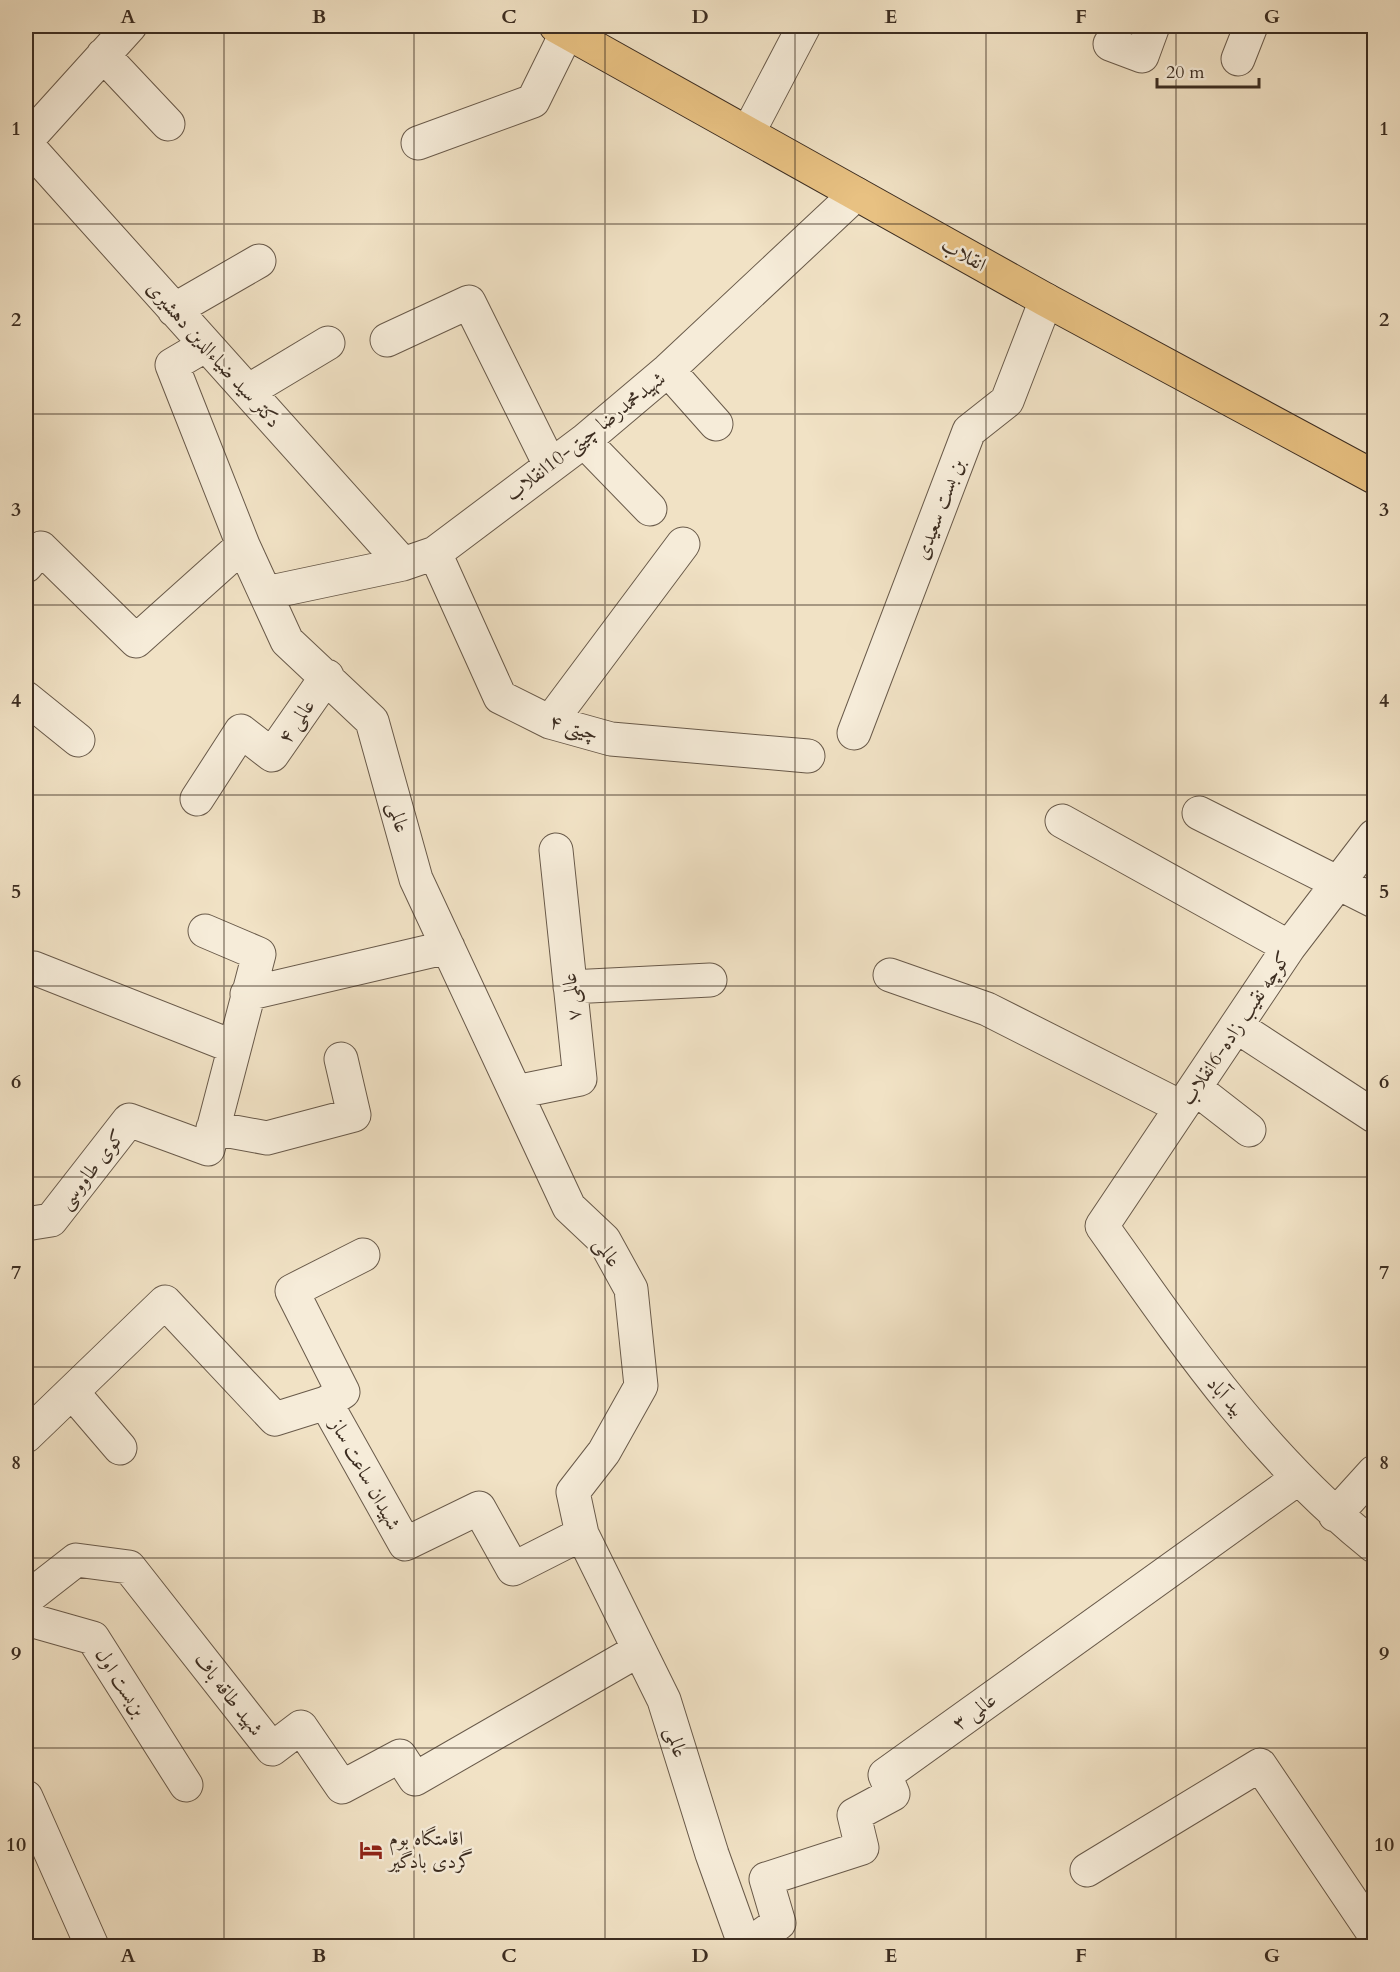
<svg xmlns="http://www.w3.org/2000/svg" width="1400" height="1972" font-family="Cardo,Amiri,serif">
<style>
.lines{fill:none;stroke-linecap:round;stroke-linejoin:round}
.minor-casing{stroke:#695a4a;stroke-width:35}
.major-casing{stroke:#3c2d21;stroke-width:35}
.minor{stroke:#f6ecd9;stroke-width:33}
.major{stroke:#e8c182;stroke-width:33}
.grid{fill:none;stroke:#3c2d21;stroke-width:1.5;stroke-opacity:0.55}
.labels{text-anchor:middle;stroke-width:5;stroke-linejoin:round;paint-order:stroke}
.street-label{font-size:20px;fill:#3c2d21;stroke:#f6ecd9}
.poi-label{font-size:20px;fill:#3c2d21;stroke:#f6ecd9;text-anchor:start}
.neatline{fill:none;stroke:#3c2d21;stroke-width:2}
.grid-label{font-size:20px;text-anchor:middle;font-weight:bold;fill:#3c2d21}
</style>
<rect width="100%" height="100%" fill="#f1e2c5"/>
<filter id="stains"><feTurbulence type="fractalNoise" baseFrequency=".00333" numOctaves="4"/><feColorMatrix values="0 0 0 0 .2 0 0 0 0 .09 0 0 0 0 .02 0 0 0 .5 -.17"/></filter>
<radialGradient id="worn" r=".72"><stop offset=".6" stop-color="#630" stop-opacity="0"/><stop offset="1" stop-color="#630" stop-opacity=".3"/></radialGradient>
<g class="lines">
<!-- minor casing -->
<g class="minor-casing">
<path id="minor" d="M1110,44L1142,56L1153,26
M103,55L168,124
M1238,59L1251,26
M748,133L804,26
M26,141L130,26
M418,143L533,101L567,32
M26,144L403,564
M174,310L259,261
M387,340L469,302L550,465
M206,345L172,365L243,545
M668,370L716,424
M248,391L328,343
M584,441L650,509
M435,553L500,697L550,722L611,739L808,756
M26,566L41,548L136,641L243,545L287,641L372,721L416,879L569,1207L604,1240L631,1289L641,1386L604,1452L573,1492L582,1534L664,1700L712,1854L745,1946
M266,593L403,564L435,553L584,441L668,370L856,194
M26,698L78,740
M550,722L683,544
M854,733L969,431L1007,401L1046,300
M197,799L241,731L272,755L327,676
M1199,813L1374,901
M1062,821L1289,947
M1374,836L1289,947L1102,1226C1184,1342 1262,1457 1374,1546
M34,968L234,1047
M890,975L987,1009L1181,1107
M570,987L710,980
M247,994L448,947
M1236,1026L1374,1116
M1195,1088L1249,1130
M516,1092L580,1079L556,850
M213,1128L267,1138L354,1115L341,1059
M26,1224L51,1220L129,1120L208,1149L259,954L205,931
M72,1392L120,1448
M326,1403L343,1392L292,1291L363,1255
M26,1436L165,1302L275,1419L326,1403L405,1544L479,1508L513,1569L582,1534
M1335,1515L1374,1472
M26,1599L76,1560L129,1567L272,1749L301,1727L342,1787L400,1756L415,1779L639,1650
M26,1619L93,1638L186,1785
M26,1797L92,1946
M1087,1870L1260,1765L1374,1934
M746,1946L779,1923L766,1879L862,1848L854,1815L893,1794L885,1775L1297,1479"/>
</g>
<!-- major casing -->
<g class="major-casing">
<path id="major" d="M556,26L1046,300L1374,477"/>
</g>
<!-- minor -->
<use href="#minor" class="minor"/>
<!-- major -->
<use href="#major" class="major"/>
</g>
<!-- grid -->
<path class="grid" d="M224,26V1946M414,26V1946M605,26V1946M795,26V1946M986,26V1946M1176,26V1946M26,224H1374M26,414H1374M26,605H1374M26,795H1374M26,986H1374M26,1177H1374M26,1367H1374M26,1558H1374M26,1748H1374"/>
<!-- icons -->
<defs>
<g id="hotel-bare" transform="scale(1.8)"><path d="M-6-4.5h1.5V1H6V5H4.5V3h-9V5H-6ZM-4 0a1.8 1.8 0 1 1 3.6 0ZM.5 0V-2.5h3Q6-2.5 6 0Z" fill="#8f2418" stroke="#f6ecd9" stroke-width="2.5" paint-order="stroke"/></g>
</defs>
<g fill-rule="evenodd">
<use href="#hotel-bare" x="371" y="1850"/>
</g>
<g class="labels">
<!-- street labels -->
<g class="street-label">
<text transform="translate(964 254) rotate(29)" y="7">انقلاب</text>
<text transform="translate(214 354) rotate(48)" y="7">دکتر سید ضیاءالدین دهشیری</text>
<text transform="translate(585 436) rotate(-38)" y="7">شهیدمحمدرضا چیتی-10انقلاب</text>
<text transform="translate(939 509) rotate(-69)" y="7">بن بست سعیدی</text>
<text transform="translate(296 721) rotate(-56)" y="7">عالمی ۴</text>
<text transform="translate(574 727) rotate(17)" y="7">چیتی ۴</text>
<text transform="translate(399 817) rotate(74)" y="7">عالمی</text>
<text transform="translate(571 997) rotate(-96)" y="7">عالمی ۷</text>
<text transform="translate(1235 1028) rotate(-56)" y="7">کوچه نقیب زاده-6انقلاب</text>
<text transform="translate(91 1169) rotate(-52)" y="7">کوی طاووسی</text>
<text transform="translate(608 1252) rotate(56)" y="7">عالمی</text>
<text transform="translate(1226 1396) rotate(49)" y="7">بید آباد</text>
<text transform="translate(366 1474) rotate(61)" y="7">شهیدان ساعت ساز</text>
<text transform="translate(121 1682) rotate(58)" y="7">بن‌بست اول</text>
<text transform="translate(229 1694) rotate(52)" y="7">شهید طاقه باف</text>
<text transform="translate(974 1711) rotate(-36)" y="7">عالمی ۳</text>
<text transform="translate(677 1742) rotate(73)" y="7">عالمی</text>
</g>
<!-- poi labels -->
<g class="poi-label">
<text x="389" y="1845">اقامتگاه بوم<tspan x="389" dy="23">گردی بادگیر</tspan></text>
</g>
</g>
<!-- margin -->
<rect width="1400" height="1972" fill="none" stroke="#f1e2c5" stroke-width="66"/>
<!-- scale -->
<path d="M1157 78v9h102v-9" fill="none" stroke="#3c2d21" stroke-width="3"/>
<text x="1166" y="78" font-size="18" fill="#3c2d21" stroke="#f6ecd9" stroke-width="4.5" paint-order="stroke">20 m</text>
<rect x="33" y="33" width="1334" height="1906" class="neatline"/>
<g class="grid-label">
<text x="128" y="23">A</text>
<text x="319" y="23">B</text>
<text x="509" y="23">C</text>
<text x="700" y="23">D</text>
<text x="891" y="23">E</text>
<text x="1081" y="23">F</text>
<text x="1272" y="23">G</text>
<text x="16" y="135">1</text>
<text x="1384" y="135">1</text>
<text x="16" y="326">2</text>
<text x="1384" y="326">2</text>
<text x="16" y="516">3</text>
<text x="1384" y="516">3</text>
<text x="16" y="707">4</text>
<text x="1384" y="707">4</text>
<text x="16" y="898">5</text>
<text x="1384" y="898">5</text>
<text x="16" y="1088">6</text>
<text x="1384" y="1088">6</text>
<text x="16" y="1279">7</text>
<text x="1384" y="1279">7</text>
<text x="16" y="1469">8</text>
<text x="1384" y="1469">8</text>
<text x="16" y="1660">9</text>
<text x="1384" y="1660">9</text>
<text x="16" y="1851">10</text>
<text x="1384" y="1851">10</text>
<text x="128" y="1962">A</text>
<text x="319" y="1962">B</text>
<text x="509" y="1962">C</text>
<text x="700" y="1962">D</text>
<text x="891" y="1962">E</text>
<text x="1081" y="1962">F</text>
<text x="1272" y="1962">G</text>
</g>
<rect width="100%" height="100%" filter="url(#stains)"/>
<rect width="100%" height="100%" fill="url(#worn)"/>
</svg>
